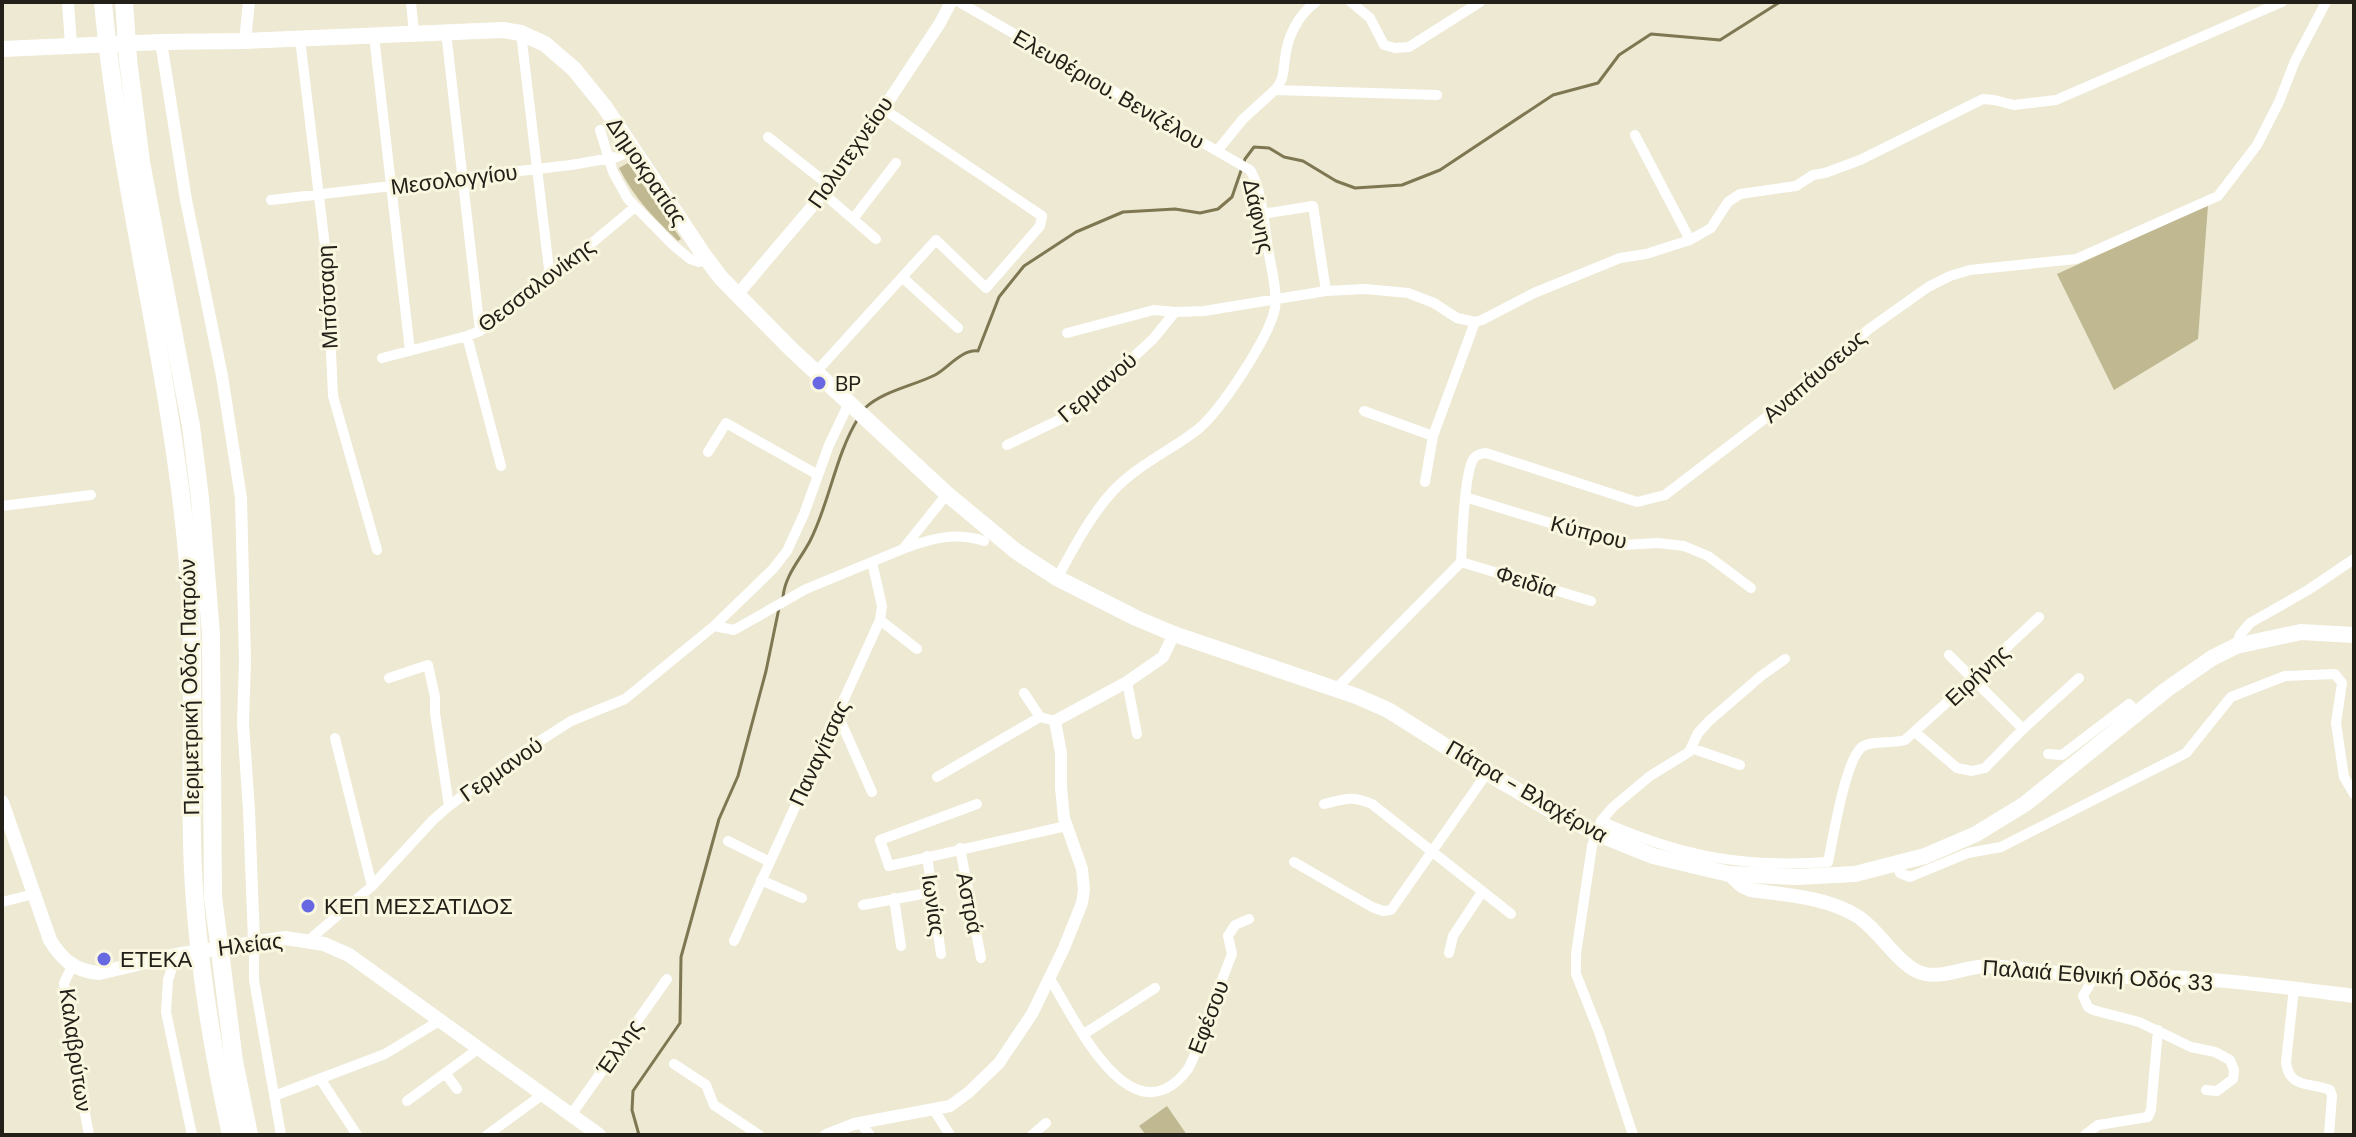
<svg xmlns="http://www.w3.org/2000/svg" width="2356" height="1137" font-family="'DM Sans',sans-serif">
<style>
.green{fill:#bfb891}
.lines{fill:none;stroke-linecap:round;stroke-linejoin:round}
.stream{stroke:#7e7751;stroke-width:3}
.minor{stroke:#fff;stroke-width:10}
.tertiary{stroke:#fff;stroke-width:12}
.secondary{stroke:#fff;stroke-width:14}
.primary{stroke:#fff;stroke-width:16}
.motorway{stroke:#fff;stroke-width:18}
.poi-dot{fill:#6869e2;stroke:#faf7e0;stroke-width:3}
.labels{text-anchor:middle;stroke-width:6;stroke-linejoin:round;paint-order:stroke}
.street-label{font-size:22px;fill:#222018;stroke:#faf7e0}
.poi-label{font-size:22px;fill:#222018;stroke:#faf7e0;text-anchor:start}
</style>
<rect width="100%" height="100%" fill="#ede9d3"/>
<!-- green -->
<path class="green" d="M628,163L681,239L678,241C654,218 634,198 619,168Z
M2208,205L2198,339L2114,390L2057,274Z
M1167,1106L1187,1135H1146L1139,1126Z"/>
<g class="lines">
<!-- stream -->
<path class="stream" d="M865,408C883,391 913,386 935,375C948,368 962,349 978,351L999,297L1024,266L1076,232L1123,212L1175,209L1200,213L1218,209L1232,197L1245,159L1254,147L1269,148L1284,157L1303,161L1336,181L1355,188L1402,185L1440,170L1553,95L1598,83L1619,55L1651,34L1720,40L1780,2
M783,597C785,575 800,560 810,541C830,502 835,455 859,417
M639,1135L632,1110L633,1091L680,1023L681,957L719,819L738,776L766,671L779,608"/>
<!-- minor -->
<path class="minor" d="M411,2L414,33
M959,2L1250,170C1261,187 1264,221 1267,241C1269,260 1278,290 1275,308C1270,336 1220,412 1197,430C1170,451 1137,465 1113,491C1090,516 1074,548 1057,578
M1351,2L1370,18L1384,45L1395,48L1409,47L1480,2
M446,32L480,331
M521,33L550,278
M374,36L410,351
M300,39L327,263L333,396L377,550
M1275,90C1284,80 1283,72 1285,59C1287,37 1298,15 1316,2
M600,130L613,172L628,199L672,244L690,259L699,262L707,260
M1635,135L1690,240
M768,137L830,186
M1217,151L1243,119L1275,90L1437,95
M824,194L876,239
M271,200L571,165L617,157L634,149
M1262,214L1313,206L1326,291
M853,219L896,163
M902,277L958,328
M1067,333L1154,310L1175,312L1204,311L1326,291L1365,289L1408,293L1434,303L1457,318L1475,322L1482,320L1534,293L1620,258L1646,254L1690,240L1711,228L1728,202L1740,194L1796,186L1813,175L1825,173L1860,160L1983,99L1994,100L2014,105L2056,100L2282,2
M467,336L501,466
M382,358L467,336L480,331L550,278L635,207
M816,372L936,240L986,288L1040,226L1042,216L882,108
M1364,411L1433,436
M1007,445L1063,418L1085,402L1153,339L1175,312
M708,452L726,423L818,475
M1425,482L1433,436L1475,322
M1465,497L1622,545L1658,543L1684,546L1708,556L1751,588
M2,506L91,495
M905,548C933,538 955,532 984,541
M1461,562L1591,601
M880,620L917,649
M714,626L773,569L787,551L804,514L829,445L849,403
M2236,646L2240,635L2250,623L2308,590L2354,559
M1949,655L2023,729
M389,678L428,665L435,697V713L449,806
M1127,682L1137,734
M1335,690L1461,562C1462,542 1464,471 1474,458C1478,454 1480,454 1486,453L1637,502L1665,495L1785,403L1869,329L1928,287L1950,276L1970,270L2076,259L2218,196L2257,145L2279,102L2295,61L2326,2
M1024,693L1040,717L1055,721
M837,713L872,792
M1915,732L1957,768L1972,771L1985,768L2023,729L2079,678
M335,738L372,886
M1691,748L1740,765
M2048,754L2062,755L2129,704L2138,713
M937,777L1040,717
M977,804L880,840L889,866L1066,826
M1324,804C1344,799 1352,795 1372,804L1511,914
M1601,821C1680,856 1742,868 1828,862C1833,839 1845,760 1862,747C1871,740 1893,744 1905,740L1973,679L2039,617
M728,841L770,862
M960,848L981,958
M927,856L941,954
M1294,862L1372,907L1383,911L1391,910L1487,773
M1896,865L1900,873L1910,877L1968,853L2001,847L2186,753L2231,697L2285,676L2335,674L2342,683L2336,723L2344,777L2354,794
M761,880L802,898
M894,898L901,946
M2,902L34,894
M863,905L933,892
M309,940L372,886L433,820L449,806L510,760L571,721L625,699L714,626L734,630L806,589L903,549L947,494
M734,941L880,620L882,606L872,562
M254,942V980L281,1135
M1449,953L1453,936L1482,892
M176,955L168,980L166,1012L192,1135
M72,966L64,983L67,1015L89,1135
M2094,977L2083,996L2088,1007L2093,1010L2139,1022L2191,1047L2215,1052L2230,1060L2234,1070L2233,1079L2217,1091L2206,1090
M1050,979C1071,1012 1116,1111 1165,1089C1174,1085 1182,1077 1188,1069C1195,1057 1199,1042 1204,1029C1213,1004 1222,979 1232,954L1228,936L1235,925L1249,919
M2294,988L2286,1062C2289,1089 2310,1082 2330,1090L2332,1096L2329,1135
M1084,1034L1155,988
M674,1064L706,1085L714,1105L759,1135
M445,1073L457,1089
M321,1080L357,1135
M274,1096L385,1054L439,1021
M407,1101L478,1049
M934,1110L950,1135
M571,1115L667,979
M860,1123L870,1135
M487,1135L542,1095
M1032,1135L1046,1123
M1633,1135L1599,1032L1576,974V954L1592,846L1601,821L1613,807L1650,776L1689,752L1698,733L1709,721L1761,676L1785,659
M2085,1135L2098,1125L2148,1117L2151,1110L2158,1030"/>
<!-- tertiary -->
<path class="tertiary" d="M68,2L71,45
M245,41L249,2
M161,42L186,200L222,376L241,498L245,661L243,723L249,810L254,942
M737,295L843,170L940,23L951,2
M826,1135L854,1124L950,1106L969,1092L999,1063L1032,1014L1064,948L1082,903L1084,890L1082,869L1064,818L1061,788V753L1055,721L1127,682L1163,657L1174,634"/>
<!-- secondary -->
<path class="secondary" d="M2,802L50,940C62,960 75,971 99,973L176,955L285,938L324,944L349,955L599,1135
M1729,874L1742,886L1751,890C1786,895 1826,897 1857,916C1880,930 1900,969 1925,974C1947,978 1969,965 1991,966C2025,969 2059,974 2094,976C2116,978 2138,976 2161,977C2225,979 2290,988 2354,996"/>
<!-- primary -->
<path class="primary" d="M2,49L161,42L245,41L503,30L521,33L545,44L574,69L604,106L703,254L721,278L791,349L947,494L1017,552L1057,578L1136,618L1174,634L1356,696L1388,710L1496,778L1549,809L1596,833L1653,856L1729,874L1797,877L1855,874L1925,856L1976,834L2025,804L2166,690L2212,658L2236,646L2301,632L2354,635"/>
<!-- motorway -->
<path class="motorway" d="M103,2C120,187 170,367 187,552C196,648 190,745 192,842C194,940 210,1039 231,1135
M124,2L128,59L141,162L191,426L200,498L211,634L213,897L234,1061L249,1135"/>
</g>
<!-- markers -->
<g class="poi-dot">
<circle cx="819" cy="383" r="8"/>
<circle cx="308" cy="906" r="8"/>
<circle cx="104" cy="959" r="8"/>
</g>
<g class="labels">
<!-- street labels -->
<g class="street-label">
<text transform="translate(1109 89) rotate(30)" y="8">Ελευθέριου. Βενιζέλου</text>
<text transform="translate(850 152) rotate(-55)" y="8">Πολυτεχνείου</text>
<text transform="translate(647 171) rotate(56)" y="8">Δημοκρατίας</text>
<text transform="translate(454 179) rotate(-7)" y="8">Μεσολογγίου</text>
<text transform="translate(1259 216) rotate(77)" y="8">Δάφνης</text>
<text transform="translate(536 285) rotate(-37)" y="8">Θεσσαλονίκης</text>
<text transform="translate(327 297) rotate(-93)" y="8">Μπότσαρη</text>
<text transform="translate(1814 376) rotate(-41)" y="8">Αναπάυσεως</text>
<text transform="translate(1097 387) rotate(-40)" y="8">Γερμανού</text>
<text transform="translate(1589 532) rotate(14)" y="8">Κύπρου</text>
<text transform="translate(1526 581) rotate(17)" y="8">Φειδία</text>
<text transform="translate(1977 675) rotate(-43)" y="8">Ειρήνης</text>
<text transform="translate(189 687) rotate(-91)" y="8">Περιμετρική Οδός Πατρών</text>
<text transform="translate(819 753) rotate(-65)" y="8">Παναγίτσας</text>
<text transform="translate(501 769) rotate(-35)" y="8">Γερμανού</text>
<text transform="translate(1527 791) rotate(30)" y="8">Πάτρα - Βλαχέρνα</text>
<text transform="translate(970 903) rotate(79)" y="8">Αστρά</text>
<text transform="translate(934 905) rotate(82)" y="8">Ιωνίας</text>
<text transform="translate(250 944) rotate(-7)" y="8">Ηλείας</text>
<text transform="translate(2098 975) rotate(4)" y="8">Παλαιά Εθνική Οδός 33</text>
<text transform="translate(1208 1017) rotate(-69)" y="8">Εφέσου</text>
<text transform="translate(619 1047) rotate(-55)" y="8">Έλλης</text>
<text transform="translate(76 1050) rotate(82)" y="8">Καλαβρύτων</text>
</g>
<!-- poi labels -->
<g class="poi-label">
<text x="835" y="391">BP</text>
<text x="324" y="914">ΚΕΠ ΜΕΣΣΑΤΙΔΟΣ</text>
<text x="120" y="967">ΕΤΕΚΑ</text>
</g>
</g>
<!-- border -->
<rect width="2356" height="1137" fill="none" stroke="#222018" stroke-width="8"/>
</svg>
